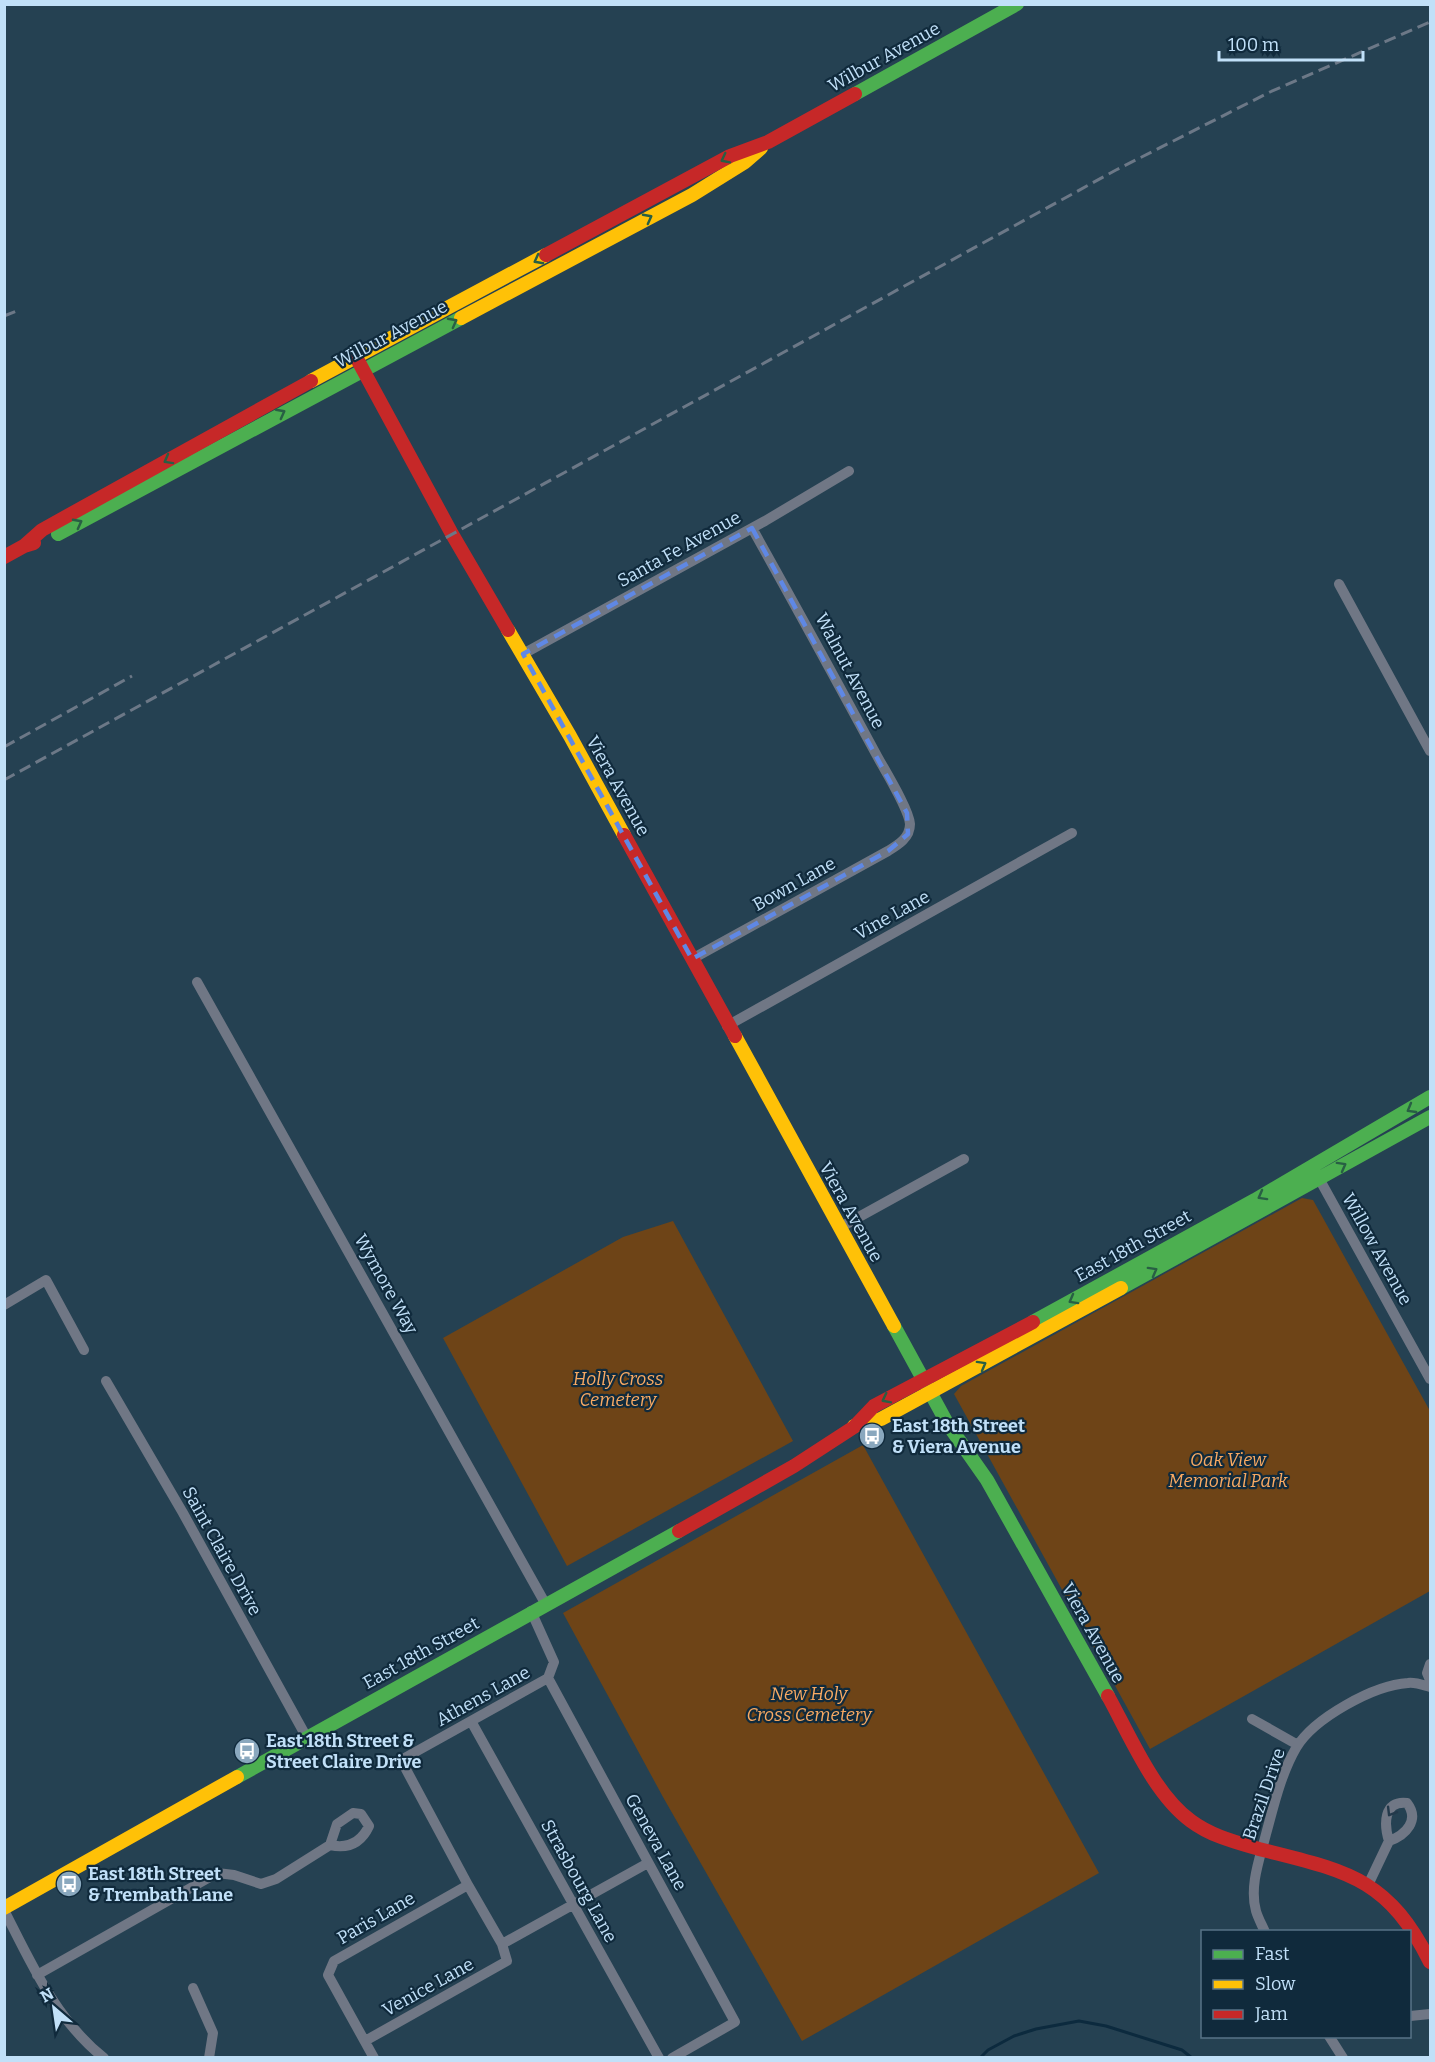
<svg xmlns="http://www.w3.org/2000/svg" width="1435" height="2062" font-family="Bitter,serif">
<style>
.green{fill:#6e4417}
.lines{fill:none;stroke-linecap:round;stroke-linejoin:round}
.stream{stroke:#0c2a3e;stroke-width:3}
.street{stroke:#707785;stroke-width:10}
.fast{stroke:#4caf50;stroke-width:14}
.slow{stroke:#ffc107;stroke-width:14}
.jam{stroke:#c62828;stroke-width:14}
.rail{stroke:#6c7887;stroke-width:3;stroke-dasharray:12 6;stroke-linecap:butt}
.oneway{stroke:#285f44}
.oneway2{stroke:#23394b}
.marked{fill:none;stroke:#5f88e5;stroke-width:4.5;stroke-dasharray:12 8;stroke-linejoin:round}
.labels{text-anchor:middle;stroke-width:4.5;stroke-linejoin:round;paint-order:stroke}
.street-label{font-size:18px;fill:#c1e0f8;stroke:#102a3c}
.park-label{font-size:18px;font-style:italic;fill:#f9aa63;stroke:#102a3c}
.poi-label{font-size:18px;font-weight:bold;fill:#c1e0f8;stroke:#102a3c;text-anchor:start}
</style>
<rect width="100%" height="100%" fill="#254152"/>
<!-- green -->
<path class="green" d="M1302,1198L1313,1200L1430,1411V1591L1150,1749L954,1394L961,1386Z
M673,1221L793,1441L567,1566L443,1338L623,1237Z
M863,1445L1099,1873L802,2041L663,1797L563,1613Z"/>
<g class="lines">
<!-- stream -->
<path class="stream" d="M980,2058L988,2050L1014,2036L1036,2029L1079,2021L1106,2026L1182,2050L1192,2058"/>
<!-- street -->
<path class="street" d="M1339,584L1430,751
M523,654L765,521L849,471
M692,959L888,851C898,845 910,838 910,824C909,809 884,769 876,754C835,678 794,603 752,528
M197,982L545,1603
M727,1026L1072,833
M1316,1173L1430,1379
M839,1228L964,1159
M4,1305L46,1280L84,1350
M106,1381L183,1513L307,1738
M1430,1664L1427,1673L1430,1680
M548,1678L735,2022L672,2058
M1252,1719L1298,1745
M471,1721L659,2058
M1368,1885L1389,1841C1406,1835 1420,1820 1407,1803C1383,1800 1384,1825 1389,1841
M4,1910C31,1963 56,2020 104,2058
M1265,1932C1262,1925 1258,1918 1256,1911C1249,1886 1260,1858 1266,1834C1274,1805 1281,1774 1296,1748C1314,1718 1374,1685 1408,1683C1415,1682 1423,1685 1430,1687
M502,1944L648,1863
M37,1975L217,1873L234,1875L261,1884L276,1879L330,1845C348,1849 361,1843 369,1826L361,1814L353,1813L337,1824L330,1845
M193,1988L213,2033L209,2058
M1410,2016L1430,2014
M1329,2036L1343,2058
M365,2041L507,1961L502,1944L468,1885L401,1760L548,1678L554,1662L531,1611
M374,2058L328,1975L334,1961L468,1885"/>
<!-- fast -->
<path class="fast" d="M855,94L1017,4
M58,534L461,318
M1121,1288L1430,1117
M1033,1322L1255,1200L1430,1097
M894,1326L947,1423L987,1480L1108,1696
M237,1777L679,1531"/>
<!-- slow -->
<path class="slow" d="M461,318L692,195L745,162L761,148
M311,381L546,255
M508,630L570,736L624,835
M735,1036L894,1326
M854,1426L881,1419L1121,1288
M4,1908L237,1777"/>
<!-- jam -->
<path class="jam" d="M546,255L730,156L768,142L855,94
M356,357L452,534L508,630
M24,546L42,530L311,381
M4,557L24,546L34,543
M624,835L735,1036
M679,1531L794,1466L854,1427L874,1406L1033,1322
M1108,1696C1130,1736 1154,1794 1191,1821C1211,1836 1235,1842 1259,1849C1345,1871 1387,1876 1430,1962"/>
<!-- rail -->
<path class="rail" d="M4,316L19,310
M4,747L132,676
M4,780L1116,170L1270,92L1430,22"/>
</g>
<!-- one-way arrows -->
<defs><path id="oneway-chevron" d="M-2-3.5L2.5 0L-2 3.5" fill="none" stroke-width="1.6" stroke-linecap="round" stroke-linejoin="round" transform="scale(1.5)"/></defs>
<g class="oneway">
<use href="#oneway-chevron" transform="translate(725 159) rotate(153)"/>
<use href="#oneway-chevron" transform="translate(648 218) rotate(-28)"/>
<use href="#oneway-chevron" transform="translate(538 260) rotate(152)"/>
<use href="#oneway-chevron" transform="translate(453 322) rotate(-28)"/>
<use href="#oneway-chevron" transform="translate(281 413) rotate(-28)"/>
<use href="#oneway-chevron" transform="translate(168 460) rotate(151)"/>
<use href="#oneway-chevron" transform="translate(78 523) rotate(-28)"/>
<use href="#oneway-chevron" transform="translate(1411 1109) rotate(150)"/>
<use href="#oneway-chevron" transform="translate(1342 1166) rotate(-29)"/>
<use href="#oneway-chevron" transform="translate(1262 1196) rotate(151)"/>
<use href="#oneway-chevron" transform="translate(1153 1271) rotate(-29)"/>
<use href="#oneway-chevron" transform="translate(1073 1300) rotate(151)"/>
<use href="#oneway-chevron" transform="translate(982 1365) rotate(-29)"/>
<use href="#oneway-chevron" transform="translate(886 1399) rotate(153)"/>
</g>
<use class="oneway2" href="#oneway-chevron" transform="translate(1391 1812) rotate(121)"/>
<!-- marked area -->
<path class="marked" d="M752,528L907,813L908,834L888,851L692,959L523,654Z"/>
<!-- icons -->
<defs>
<g id="bus-disc" transform="scale(1.35)"><circle r="9.5" fill="#8aa8be" stroke="#102a3c"/><path d="M-5-6H5V4H4V6H2V4H-2V6H-4V4H-5ZM-3.5-4V0h7V-4ZM-3.5 1.2v1.5H-2V1.2ZM2 1.2v1.5H3.5V1.2Z" fill="#fff"/></g>
</defs>
<g fill-rule="evenodd">
<use href="#bus-disc" x="872" y="1436"/>
<use href="#bus-disc" x="247" y="1751"/>
<use href="#bus-disc" x="69" y="1884"/>
</g>
<g class="labels">
<!-- street labels -->
<g class="street-label">
<text transform="translate(884 57) rotate(-29)" y="6">Wilbur Avenue</text>
<text transform="translate(391 334) rotate(-28)" y="6">Wilbur Avenue</text>
<text transform="translate(679 549) rotate(-29)" y="6">Santa Fe Avenue</text>
<text transform="translate(850 671) rotate(62)" y="6">Walnut Avenue</text>
<text transform="translate(618 786) rotate(61)" y="6">Viera Avenue</text>
<text transform="translate(794 884) rotate(-29)" y="6">Bown Lane</text>
<text transform="translate(892 915) rotate(-29)" y="6">Vine Lane</text>
<text transform="translate(851 1212) rotate(61)" y="6">Viera Avenue</text>
<text transform="translate(1133 1246) rotate(-29)" y="6">East 18th Street</text>
<text transform="translate(1377 1249) rotate(61)" y="6">Willow Avenue</text>
<text transform="translate(386 1284) rotate(61)" y="6">Wymore Way</text>
<text transform="translate(222 1551) rotate(61)" y="6">Saint Claire Drive</text>
<text transform="translate(1093 1633) rotate(61)" y="6">Viera Avenue</text>
<text transform="translate(421 1653) rotate(-29)" y="6">East 18th Street</text>
<text transform="translate(483 1696) rotate(-29)" y="6">Athens Lane</text>
<text transform="translate(1264 1794) rotate(-71)" y="6">Brazil Drive</text>
<text transform="translate(656 1842) rotate(61)" y="6">Geneva Lane</text>
<text transform="translate(579 1881) rotate(61)" y="6">Strasbourg Lane</text>
<text transform="translate(376 1918) rotate(-30)" y="6">Paris Lane</text>
<text transform="translate(428 1987) rotate(-29)" y="6">Venice Lane</text>
</g>
<!-- park labels -->
<g class="park-label">
<text x="618" y="1385">Holly Cross<tspan x="618" dy="21">Cemetery</tspan></text>
<text x="1228" y="1466">Oak View<tspan x="1228" dy="21">Memorial Park</tspan></text>
<text x="809" y="1700">New Holy<tspan x="809" dy="21">Cross Cemetery</tspan></text>
</g>
<!-- poi labels -->
<g class="poi-label">
<text x="892" y="1432">East 18th Street<tspan x="892" dy="21">&amp; Viera Avenue</tspan></text>
<text x="266" y="1747">East 18th Street &amp;<tspan x="266" dy="21">Street Claire Drive</tspan></text>
<text x="88" y="1880">East 18th Street<tspan x="88" dy="21">&amp; Trembath Lane</tspan></text>
</g>
</g>
<!-- border -->
<rect width="1435" height="2062" fill="none" stroke="#c1e0f8" stroke-width="12"/>
<!-- legend -->
<rect x="1201" y="1930" width="210" height="108" fill="#102a3c" stroke="#577387" stroke-width="1.5"/>
<rect x="1213" y="1950" width="30" height="9" fill="#4caf50" stroke="#577387" stroke-width="1.5"/>
<text x="1255" y="1960" font-size="18" fill="#c1e0f8">Fast</text>
<rect x="1213" y="1980" width="30" height="9" fill="#ffc107" stroke="#577387" stroke-width="1.5"/>
<text x="1255" y="1990" font-size="18" fill="#c1e0f8">Slow</text>
<rect x="1213" y="2010" width="30" height="9" fill="#c62828" stroke="#577387" stroke-width="1.5"/>
<text x="1255" y="2020" font-size="18" fill="#c1e0f8">Jam</text>
<!-- north arrow -->
<g transform="translate(54 2008) rotate(331)" stroke="#102a3c" stroke-width="4.5" paint-order="stroke">
<path d="M0-4.5L10 22L0 15L-10 22Z" fill="#c1e0f8"/>
<text y="-9" font-size="16" font-weight="bold" text-anchor="middle" fill="#c1e0f8">N</text>
</g>
<!-- scale -->
<path d="M1219 51v9h144v-9" fill="none" stroke="#c1e0f8" stroke-width="3"/>
<text x="1228" y="51" font-size="18" fill="#c1e0f8" stroke="#102a3c" stroke-width="4.5" paint-order="stroke">100 m</text>
</svg>
